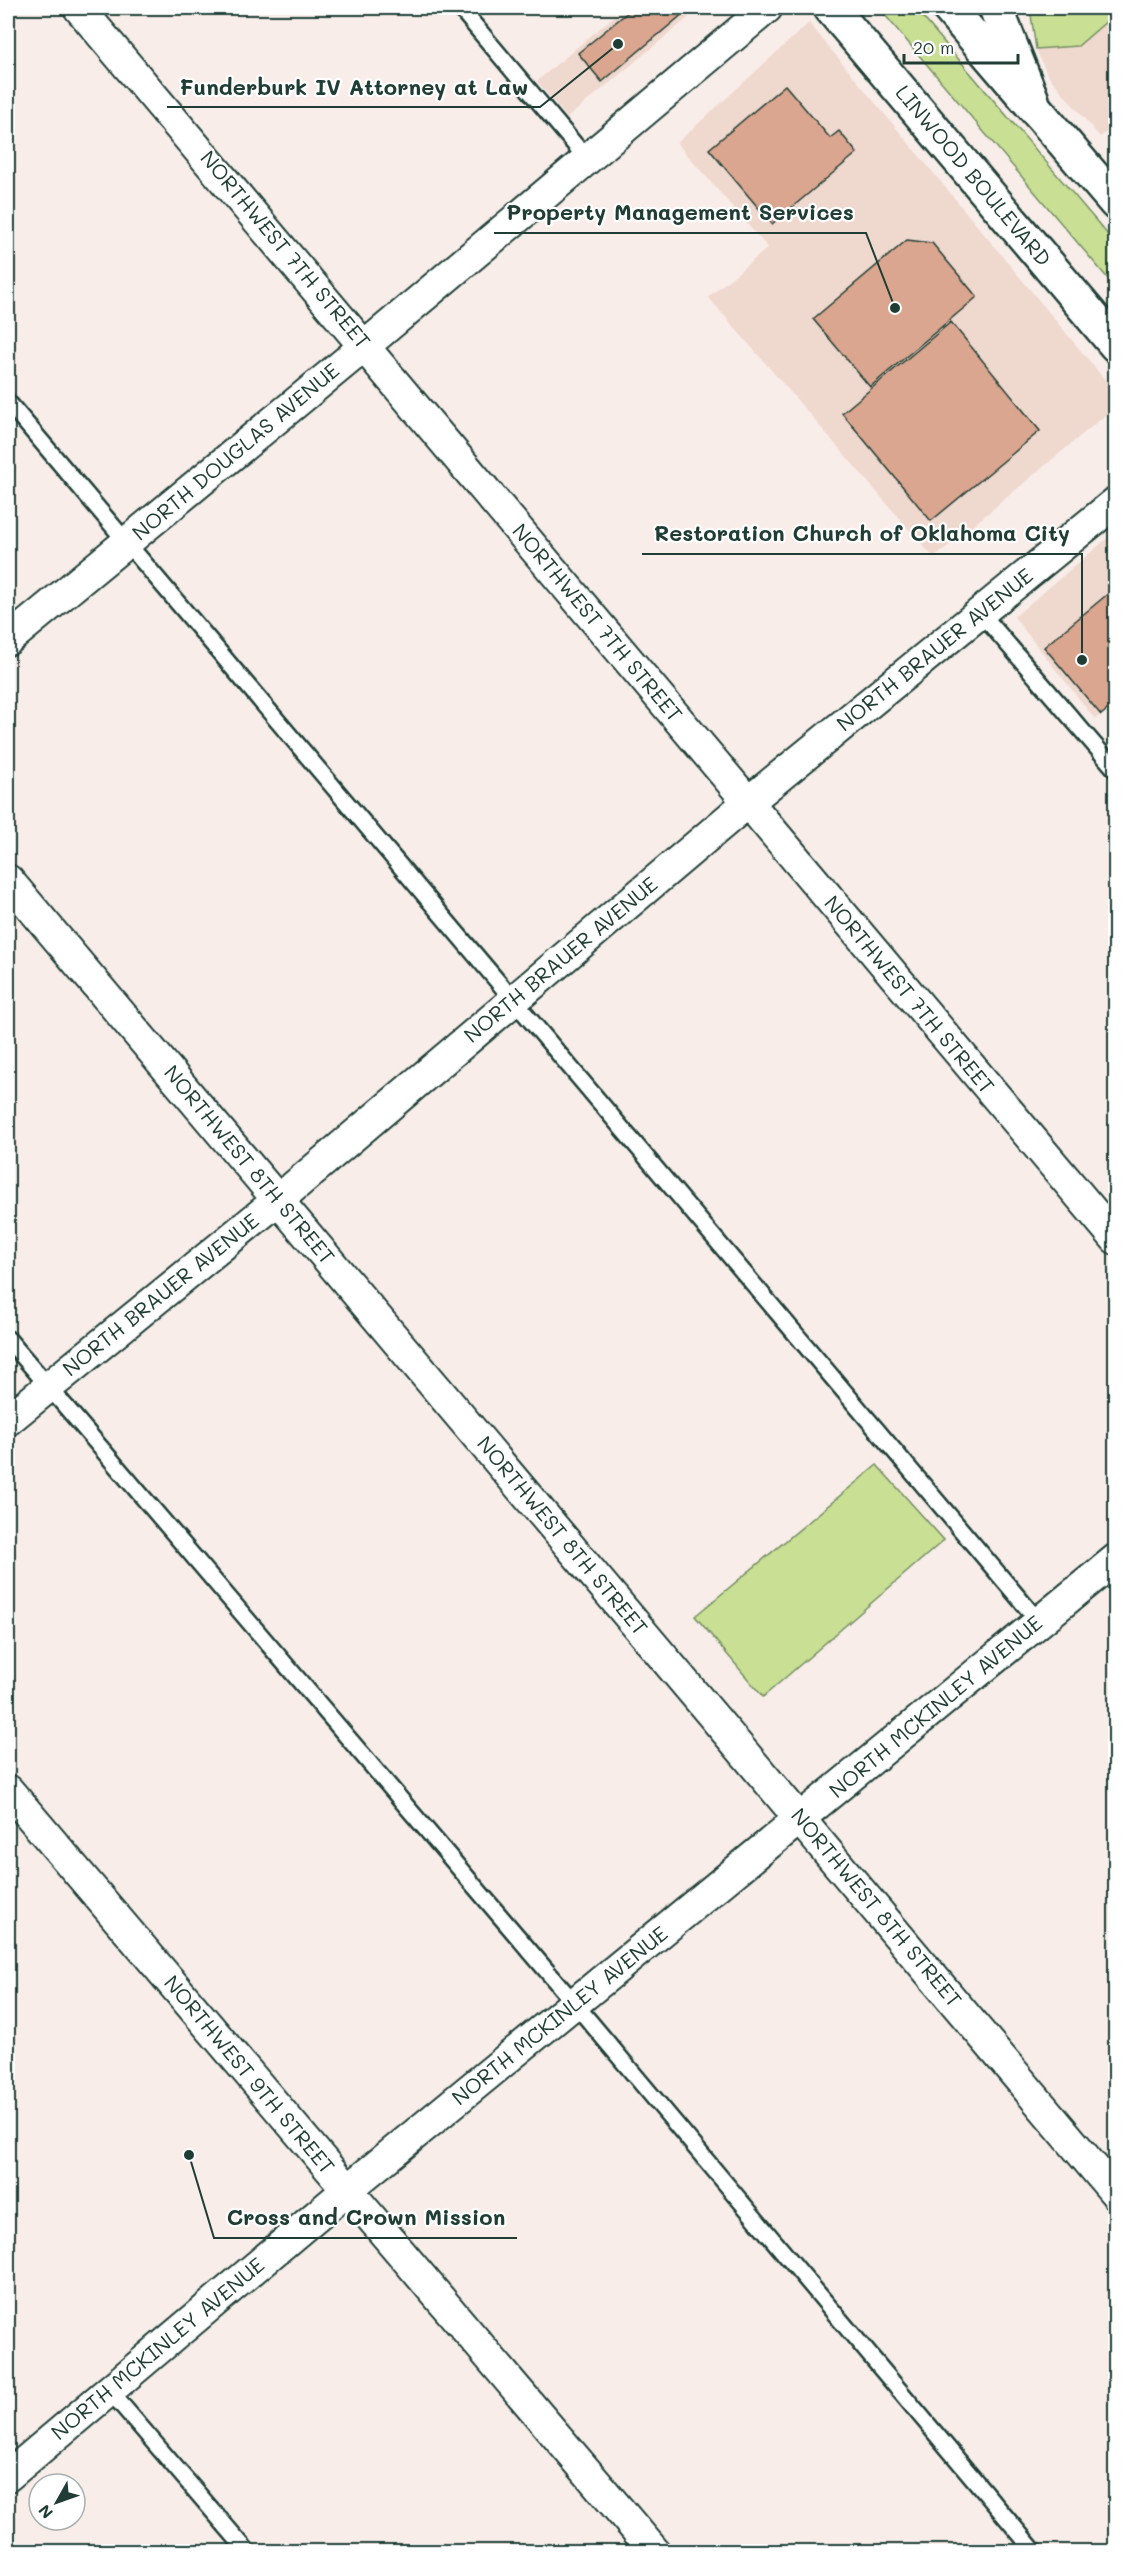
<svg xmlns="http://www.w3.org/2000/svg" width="1123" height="2559" font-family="Mali,sans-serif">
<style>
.built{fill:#efd8ce}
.green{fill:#c8df94;stroke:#748e64;stroke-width:1.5}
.building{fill:#dba68f;stroke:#1f3d34;stroke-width:1.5}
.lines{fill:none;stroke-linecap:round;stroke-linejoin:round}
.service-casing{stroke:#1f3d34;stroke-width:20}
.minor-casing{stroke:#1f3d34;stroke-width:34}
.secondary-casing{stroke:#1f3d34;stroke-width:38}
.primary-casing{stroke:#1f3d34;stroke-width:38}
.service{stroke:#fff;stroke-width:15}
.minor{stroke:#fff;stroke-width:30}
.secondary{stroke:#fff;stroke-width:33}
.primary{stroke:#fff;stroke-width:33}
.labels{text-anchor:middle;stroke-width:4.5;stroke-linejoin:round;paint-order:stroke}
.street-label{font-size:21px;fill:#1f3d34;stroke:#fff}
.leader{fill:none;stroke:#1f3d34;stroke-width:2}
.callout-dot{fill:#1f3d34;stroke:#fff;stroke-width:2}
.callout-label{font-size:22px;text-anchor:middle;font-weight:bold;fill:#1f3d34;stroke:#fff;stroke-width:4.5;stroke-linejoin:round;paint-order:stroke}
</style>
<rect width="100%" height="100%" fill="#f8ede9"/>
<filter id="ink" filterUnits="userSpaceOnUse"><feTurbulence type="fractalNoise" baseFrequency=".0167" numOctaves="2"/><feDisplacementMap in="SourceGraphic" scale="12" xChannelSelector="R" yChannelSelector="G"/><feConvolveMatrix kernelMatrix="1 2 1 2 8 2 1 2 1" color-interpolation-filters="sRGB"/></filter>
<g filter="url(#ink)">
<!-- built -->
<path class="built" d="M624,8H700L567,118L537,81Z
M1115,14V125L1100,137L1047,74L1036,49L1078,46Z
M809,23L1115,392V407L934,558L708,297L768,248L677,143Z
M1115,532V702L1095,719L1014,617Z"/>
<!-- green -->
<path class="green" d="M879,8H915L1115,243V287Z
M1030,8H1115V14L1078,46L1036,49Z
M877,1465L944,1540L763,1697L695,1616Z"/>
<!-- building -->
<path class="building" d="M633,8H690L602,82L578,53Z
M785,85L830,138L839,131L857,153L772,224L709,149Z
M907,240L932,243L977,297L870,387L813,319Z
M951,322L1040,431L931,521L842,413Z
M1116,587V703L1101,715L1044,647Z"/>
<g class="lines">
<!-- service casing -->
<g class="service-casing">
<path id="service" d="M460,8L587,159
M8,402L1039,1622
M980,612L1116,770
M8,1339L575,2004L1035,2552
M109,2390L248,2552"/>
</g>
<!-- minor casing -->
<g class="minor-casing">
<path id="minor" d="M79,8L1116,1239
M8,640L366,345L767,8
M8,880L1116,2194
M8,1420L278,1200L747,803L1116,502
M8,1790L655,2552
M8,2476L347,2190L1116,1559"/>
</g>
<!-- secondary casing -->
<g class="secondary-casing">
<path id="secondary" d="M996,8L1032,100"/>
</g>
<!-- primary casing -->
<g class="primary-casing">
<path id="primary" d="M831,8L1116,345
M949,8L1116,203"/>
</g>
<!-- service -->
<use href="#service" class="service"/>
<!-- minor -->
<use href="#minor" class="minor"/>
<!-- secondary -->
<use href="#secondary" class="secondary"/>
<!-- primary -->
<use href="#primary" class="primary"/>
</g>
</g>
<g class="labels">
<!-- street labels -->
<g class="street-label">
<text transform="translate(973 176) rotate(50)" y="7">LINWOOD BOULEVARD</text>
<text transform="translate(285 250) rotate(50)" y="7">NORTHWEST 7TH STREET</text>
<text transform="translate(236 452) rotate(-40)" y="7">NORTH DOUGLAS AVENUE</text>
<text transform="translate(597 623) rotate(50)" y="7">NORTHWEST 7TH STREET</text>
<text transform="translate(935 650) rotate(-39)" y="7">NORTH BRAUER AVENUE</text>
<text transform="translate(561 960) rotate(-40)" y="7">NORTH BRAUER AVENUE</text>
<text transform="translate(909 995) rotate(50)" y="7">NORTHWEST 7TH STREET</text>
<text transform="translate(249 1165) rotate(50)" y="7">NORTHWEST 8TH STREET</text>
<text transform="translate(161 1295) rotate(-39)" y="7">NORTH BRAUER AVENUE</text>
<text transform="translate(562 1536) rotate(50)" y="7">NORTHWEST 8TH STREET</text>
<text transform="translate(936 1707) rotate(-40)" y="7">NORTH MCKINLEY AVENUE</text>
<text transform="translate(876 1908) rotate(50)" y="7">NORTHWEST 8TH STREET</text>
<text transform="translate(560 2016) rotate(-39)" y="7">NORTH MCKINLEY AVENUE</text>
<text transform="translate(249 2075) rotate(50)" y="7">NORTHWEST 9TH STREET</text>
<text transform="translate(158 2349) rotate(-40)" y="7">NORTH MCKINLEY AVENUE</text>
</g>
</g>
<!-- callouts -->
<path class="leader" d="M618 44L540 107H167M895 308L866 233H494M1082 660L1082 554H642M189 2155L214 2238H517"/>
<g class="callout-dot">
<circle cx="618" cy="44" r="6"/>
<circle cx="895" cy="308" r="6"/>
<circle cx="1082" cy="660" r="6"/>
<circle cx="189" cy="2155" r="6"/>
</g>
<g class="callout-label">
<text x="354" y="95">Funderburk IV Attorney at Law</text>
<text x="680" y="220">Property Management Services</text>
<text x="862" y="541">Restoration Church of Oklahoma City</text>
<text x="366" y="2225">Cross and Crown Mission</text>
</g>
<!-- margin -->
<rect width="1123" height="2559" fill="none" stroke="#fff" stroke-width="30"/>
<rect x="15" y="15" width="1093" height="2529" fill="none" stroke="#1f3d34" stroke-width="2" filter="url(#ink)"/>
<!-- north arrow -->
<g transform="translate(57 2502) rotate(230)"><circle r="28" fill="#ffffff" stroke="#a5b1ae" stroke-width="1.5"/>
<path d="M0-4.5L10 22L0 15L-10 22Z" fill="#1f3d34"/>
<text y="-9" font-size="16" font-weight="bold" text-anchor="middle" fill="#1f3d34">N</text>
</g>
<!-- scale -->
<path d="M904 54v9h114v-9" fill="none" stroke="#1f3d34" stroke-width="3"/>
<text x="913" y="54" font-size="18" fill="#1f3d34" stroke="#ffffff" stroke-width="4.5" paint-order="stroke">20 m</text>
</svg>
